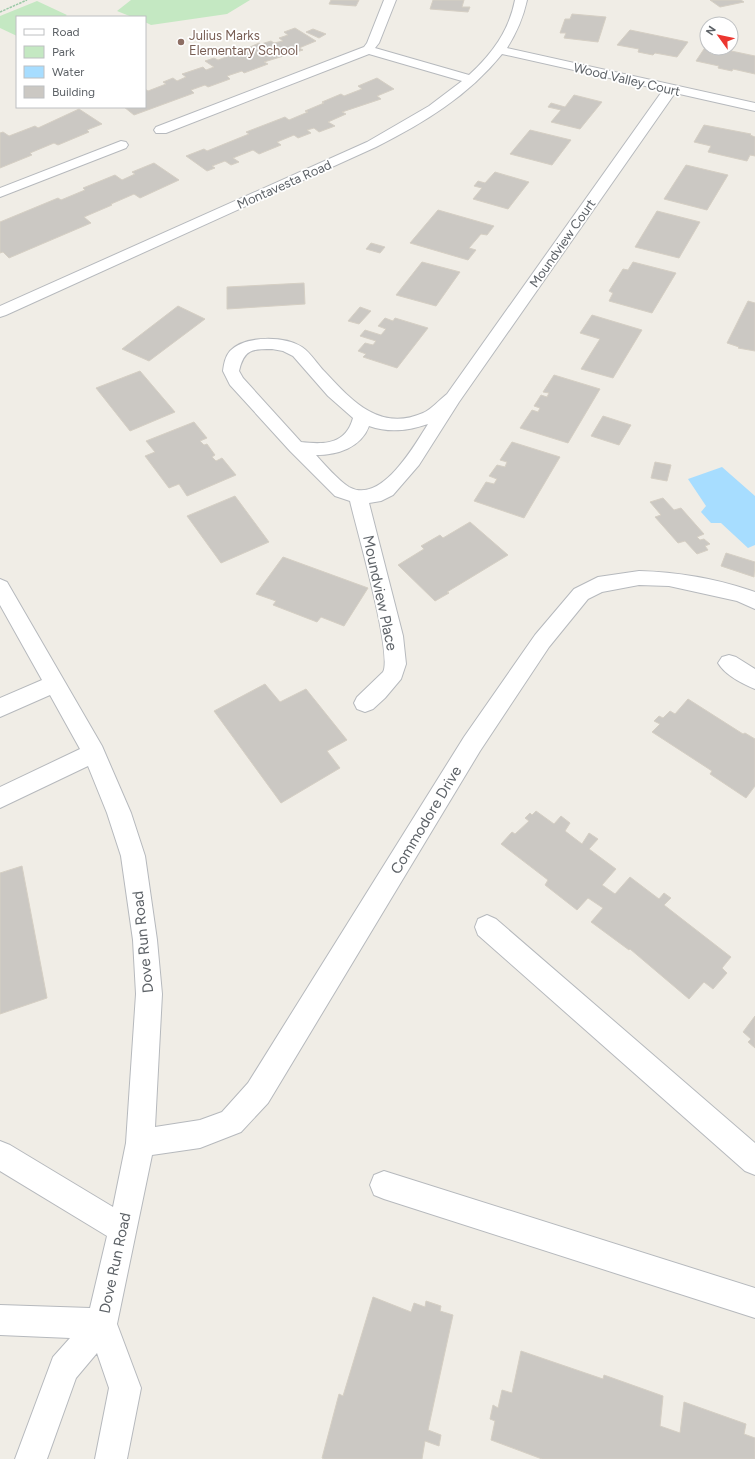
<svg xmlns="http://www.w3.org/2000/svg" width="755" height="1459" font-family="Figtree,sans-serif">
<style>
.green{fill:#c4e8c2}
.water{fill:#a7ddff}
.building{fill:#cbc8c3;stroke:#d5cfc4}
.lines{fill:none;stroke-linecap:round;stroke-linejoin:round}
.minor-casing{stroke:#b6b9bd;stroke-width:2}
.path{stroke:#9bc9a6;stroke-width:1.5;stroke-dasharray:2.5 1;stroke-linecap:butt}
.minor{fill:#fff;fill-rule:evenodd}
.education-dot{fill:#8d6e63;stroke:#fff;stroke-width:1.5}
.labels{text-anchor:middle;stroke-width:3.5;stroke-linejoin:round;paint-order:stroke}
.far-education-label{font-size:13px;fill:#785e54;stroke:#fff;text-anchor:start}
.far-street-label{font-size:13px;fill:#5d6267;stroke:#fff}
.street-label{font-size:15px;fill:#5d6267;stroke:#fff}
</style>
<rect width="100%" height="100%" fill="#f0ede6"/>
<!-- green -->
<path class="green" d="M131,0H250L227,14L151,25L145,22V17H132L117,11Z
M37,1L67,15L64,17H17V36L0,28V16Z"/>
<!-- water -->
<path class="water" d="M722,467L755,496V545L748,548L721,523H711L701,512L706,506L688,479Z"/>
<!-- building -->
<path class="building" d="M331,0H359L356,6L329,4Z
M433,0H464L462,7H470L468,12L430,9Z
M710,0H741L744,2L720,7Z
M572,14L606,17L598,42L564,38L566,33H560L565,19H570Z
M295,28L316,41L299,48L303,50L264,62L268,64L244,73L242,71L227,76L230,79L208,87L205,85L191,90L194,93L134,115L124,107H145V89L148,91L166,84L163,82L173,78L177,81L186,77L182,74L203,67L206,70L214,67L205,61L214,58L218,60L234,54L235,56L254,49L250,47L259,43L261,44L271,41L274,43L283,41L279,38L288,35L284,32Z
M313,29L326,34L319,38L306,32Z
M630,30L688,42L677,57L655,53L653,55L638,52L639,49L617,45Z
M706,46L707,48H717L755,56V74L733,69L732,71L718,68L719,66L696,61Z
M377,78L394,89L377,96L381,99L342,112L346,114L328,122L335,126L319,132L314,128L307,130L311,133L298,138L294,135L277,142L281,145L259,154L253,150L233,158L239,162L231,165L225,161L212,166L215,168L207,171L186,156L204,149L207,151L249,134L246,132L285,117L289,120L308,112L305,111L324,103L322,102L341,94L344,96L362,89L358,86Z
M574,95L602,102L580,129L551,122L561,110L548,107L551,103L565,107Z
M79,109L102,124L87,130L89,132L58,145L54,143L30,153L32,155L0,168V133L3,132L9,136L35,126L38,128Z
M704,125L751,134L750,135L755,137V156L750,155L747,161L708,152L711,146L694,142Z
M530,130L571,140L552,165L510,154Z
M154,163L179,180L140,198L134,194L111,204L112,205L84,217L91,223L9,258L3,252L0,253V222L58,198L61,200L85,190L83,188L115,175L122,180L135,174L132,172Z
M686,165L728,175L707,210L664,199Z
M495,172L529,182L508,209L473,199L482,188L474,186L478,181L485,183Z
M438,210L494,226L487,235L481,234L469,248L476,250L468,260L410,243Z
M657,211L700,222L679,258L635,247Z
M371,243L385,247L380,253L366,249Z
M422,262L460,272L436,306L396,295Z
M633,262L676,273L652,313L609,301L613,293L609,291L623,269L628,270Z
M304,283L305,304L227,309V287Z
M748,301L755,303V351L738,348L739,347L727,343Z
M178,306L205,319L149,361L122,349Z
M360,307L371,311L359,324L348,321Z
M592,315L642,330L613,378L581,369L600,339L580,333Z
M385,318L393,321L395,318L428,328L397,368L363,357L366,354L358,351L365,343L373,345L376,341L360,336L365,330L381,335L386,329L378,326Z
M140,371L175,412L130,431L96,388Z
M554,375L600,389L568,443L520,428L532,410L538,412L540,408L534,406L541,395L547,397L549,393L543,392Z
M603,416L631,425L619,445L591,436Z
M194,422L207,438L200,441L204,445L207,444L215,455L212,457L216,461L222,458L236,475L187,496L179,484L169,488L145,456L155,452L146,441Z
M512,442L560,457L524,518L474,501L486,482L494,484L497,479L489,476L497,465L505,467L507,462L500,460Z
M655,462L671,465L667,481L651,478Z
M235,496L269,542L221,563L187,516Z
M663,498L674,510L681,508L704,534L697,537L700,540L704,539L710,544L705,546L708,550L697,554L685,541L678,543L655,517L661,515L650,502Z
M470,522L508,555L447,592L449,593L435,601L398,565L424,549L421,546L440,535L443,538Z
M726,553L755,562L754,577L721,566Z
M283,557L368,588L344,626L321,617L317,622L273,605L276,601L256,594Z
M265,684L280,702L306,689L347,740L327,751L340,768L281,803L214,711Z
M688,699L743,734L745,733L755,739V786L746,798L710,774L712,771L652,732L660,724L654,721L659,716L663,718L670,711L675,714Z
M536,811L554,824L561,816L570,823L565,831L582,844L589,833L598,839L589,849L616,869L602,885L615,894L630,877L659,899L664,893L671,898L664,905L731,957L722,968L727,973L713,989L704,982L689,999L630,949L629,950L591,922L603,908L588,898L577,910L545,885L548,880L501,844L512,832L515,834L529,821L525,818L530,813L532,815Z
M22,866L47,998L0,1014V873Z
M755,1016V1048L748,1042L751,1039L743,1032Z
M373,1297L411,1312L414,1303L425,1307L426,1301L441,1306L440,1311L453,1315L428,1430L441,1435L439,1446L425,1441L422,1459H324L322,1458L339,1394L343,1396Z
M521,1351L603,1379L604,1375L663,1396L660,1426L680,1433L684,1402L746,1424L744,1434L755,1438V1459H542L491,1440L495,1421L490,1419L493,1405L498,1408L502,1390L512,1393Z"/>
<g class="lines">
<!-- minor casing -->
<g class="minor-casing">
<path id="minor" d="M384,0H396L379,43L375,48L469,75C492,54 509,31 515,0H527C523,18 517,32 507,48L755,103V111L675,93L459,402L419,465L393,495L381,501L369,503L403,636L406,664L401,679L385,698L373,709L365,712L357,709L354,703L357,697L383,672C393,655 356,527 350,501L335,496L290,451L230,385L223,371C224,364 225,357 230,351C245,335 285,336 302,347C311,353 317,364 325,372C352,401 380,432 423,413C432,409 439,400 447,394L663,90L502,54C468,96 424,123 376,147L6,315L0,317V306L367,142L429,106L462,81L369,54L166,133H156L154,130L156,127L364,47L367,43ZM272,349L283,351L293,356L328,396L353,418C346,444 325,445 301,442L243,378L239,371C244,349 252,349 272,349ZM428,424C414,446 381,505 349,487C339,481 324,464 316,455C337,455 361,448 369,426C389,433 407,431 428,424Z
M121,141L126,142L128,145L126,148L0,197V188Z
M639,571C677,572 713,578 749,590L755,592V609L737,601L669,586L639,585L602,592L588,599L549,647L480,751L268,1103L241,1132L200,1148L152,1155L117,1324L141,1388L127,1459H95L109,1388L97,1353L76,1378L47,1459H15L53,1357L70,1338L0,1335V1305L90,1308L107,1236L0,1171V1141L10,1145L113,1207L126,1143L136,994L133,940L121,856L107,813L88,766L0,808V787L80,749L50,695L0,717V698L42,680L0,605V579L7,582L102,746L131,813L145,856L157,940L162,994L155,1127L200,1120L222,1112L248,1083L464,737L535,635L574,589L598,577Z
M729,655L736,657L755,669V689C743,684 725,675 718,663L722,657Z
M487,915L496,919L755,1143V1175L745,1171L478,935L475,927L478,919Z
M384,1171L755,1288V1318L384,1199L374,1195L370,1185L374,1175Z"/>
</g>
<!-- path -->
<path class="path" d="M0,12L27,0"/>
<!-- minor -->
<use href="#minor" class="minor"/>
</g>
<!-- markers -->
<circle class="education-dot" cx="181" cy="42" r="4"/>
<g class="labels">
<!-- far-education labels -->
<g class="far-education-label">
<text x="189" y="40">Julius Marks<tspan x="189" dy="15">Elementary School</tspan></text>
</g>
<!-- far-street labels -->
<g class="far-street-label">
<text transform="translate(627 79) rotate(13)" y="5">Wood Valley Court</text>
<text transform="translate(284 184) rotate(-24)" y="5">Montavesta Road</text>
<text transform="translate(562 243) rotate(-55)" y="5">Moundview Court</text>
</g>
<!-- street labels -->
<g class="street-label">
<text transform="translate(380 593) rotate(78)" y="5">Moundview Place</text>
<text transform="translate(426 820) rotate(-59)" y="5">Commodore Drive</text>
<text transform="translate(143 942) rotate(-96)" y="5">Dove Run Road</text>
<text transform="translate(115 1263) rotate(-78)" y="5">Dove Run Road</text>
</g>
</g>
<!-- legend -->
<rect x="16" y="16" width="130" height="92" fill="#ffffff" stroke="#bec0c2"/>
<rect x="24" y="29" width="20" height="6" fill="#ffffff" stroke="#bec0c2"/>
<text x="52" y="36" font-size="12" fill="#5d6267">Road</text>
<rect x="24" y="46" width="20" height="12" fill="#c4e8c2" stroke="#bec0c2"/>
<text x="52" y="56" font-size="12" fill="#5d6267">Park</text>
<rect x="24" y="66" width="20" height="12" fill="#a7ddff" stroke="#bec0c2"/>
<text x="52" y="76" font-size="12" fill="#5d6267">Water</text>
<rect x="24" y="86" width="20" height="12" fill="#cbc8c3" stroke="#bec0c2"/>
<text x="52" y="96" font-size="12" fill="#5d6267">Building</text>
<!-- north arrow -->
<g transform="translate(719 36) rotate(303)"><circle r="19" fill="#ffffff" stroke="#bec0c2"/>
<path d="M0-3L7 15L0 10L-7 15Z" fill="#ec3630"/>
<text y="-6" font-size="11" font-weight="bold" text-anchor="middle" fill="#5d6267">N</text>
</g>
</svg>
